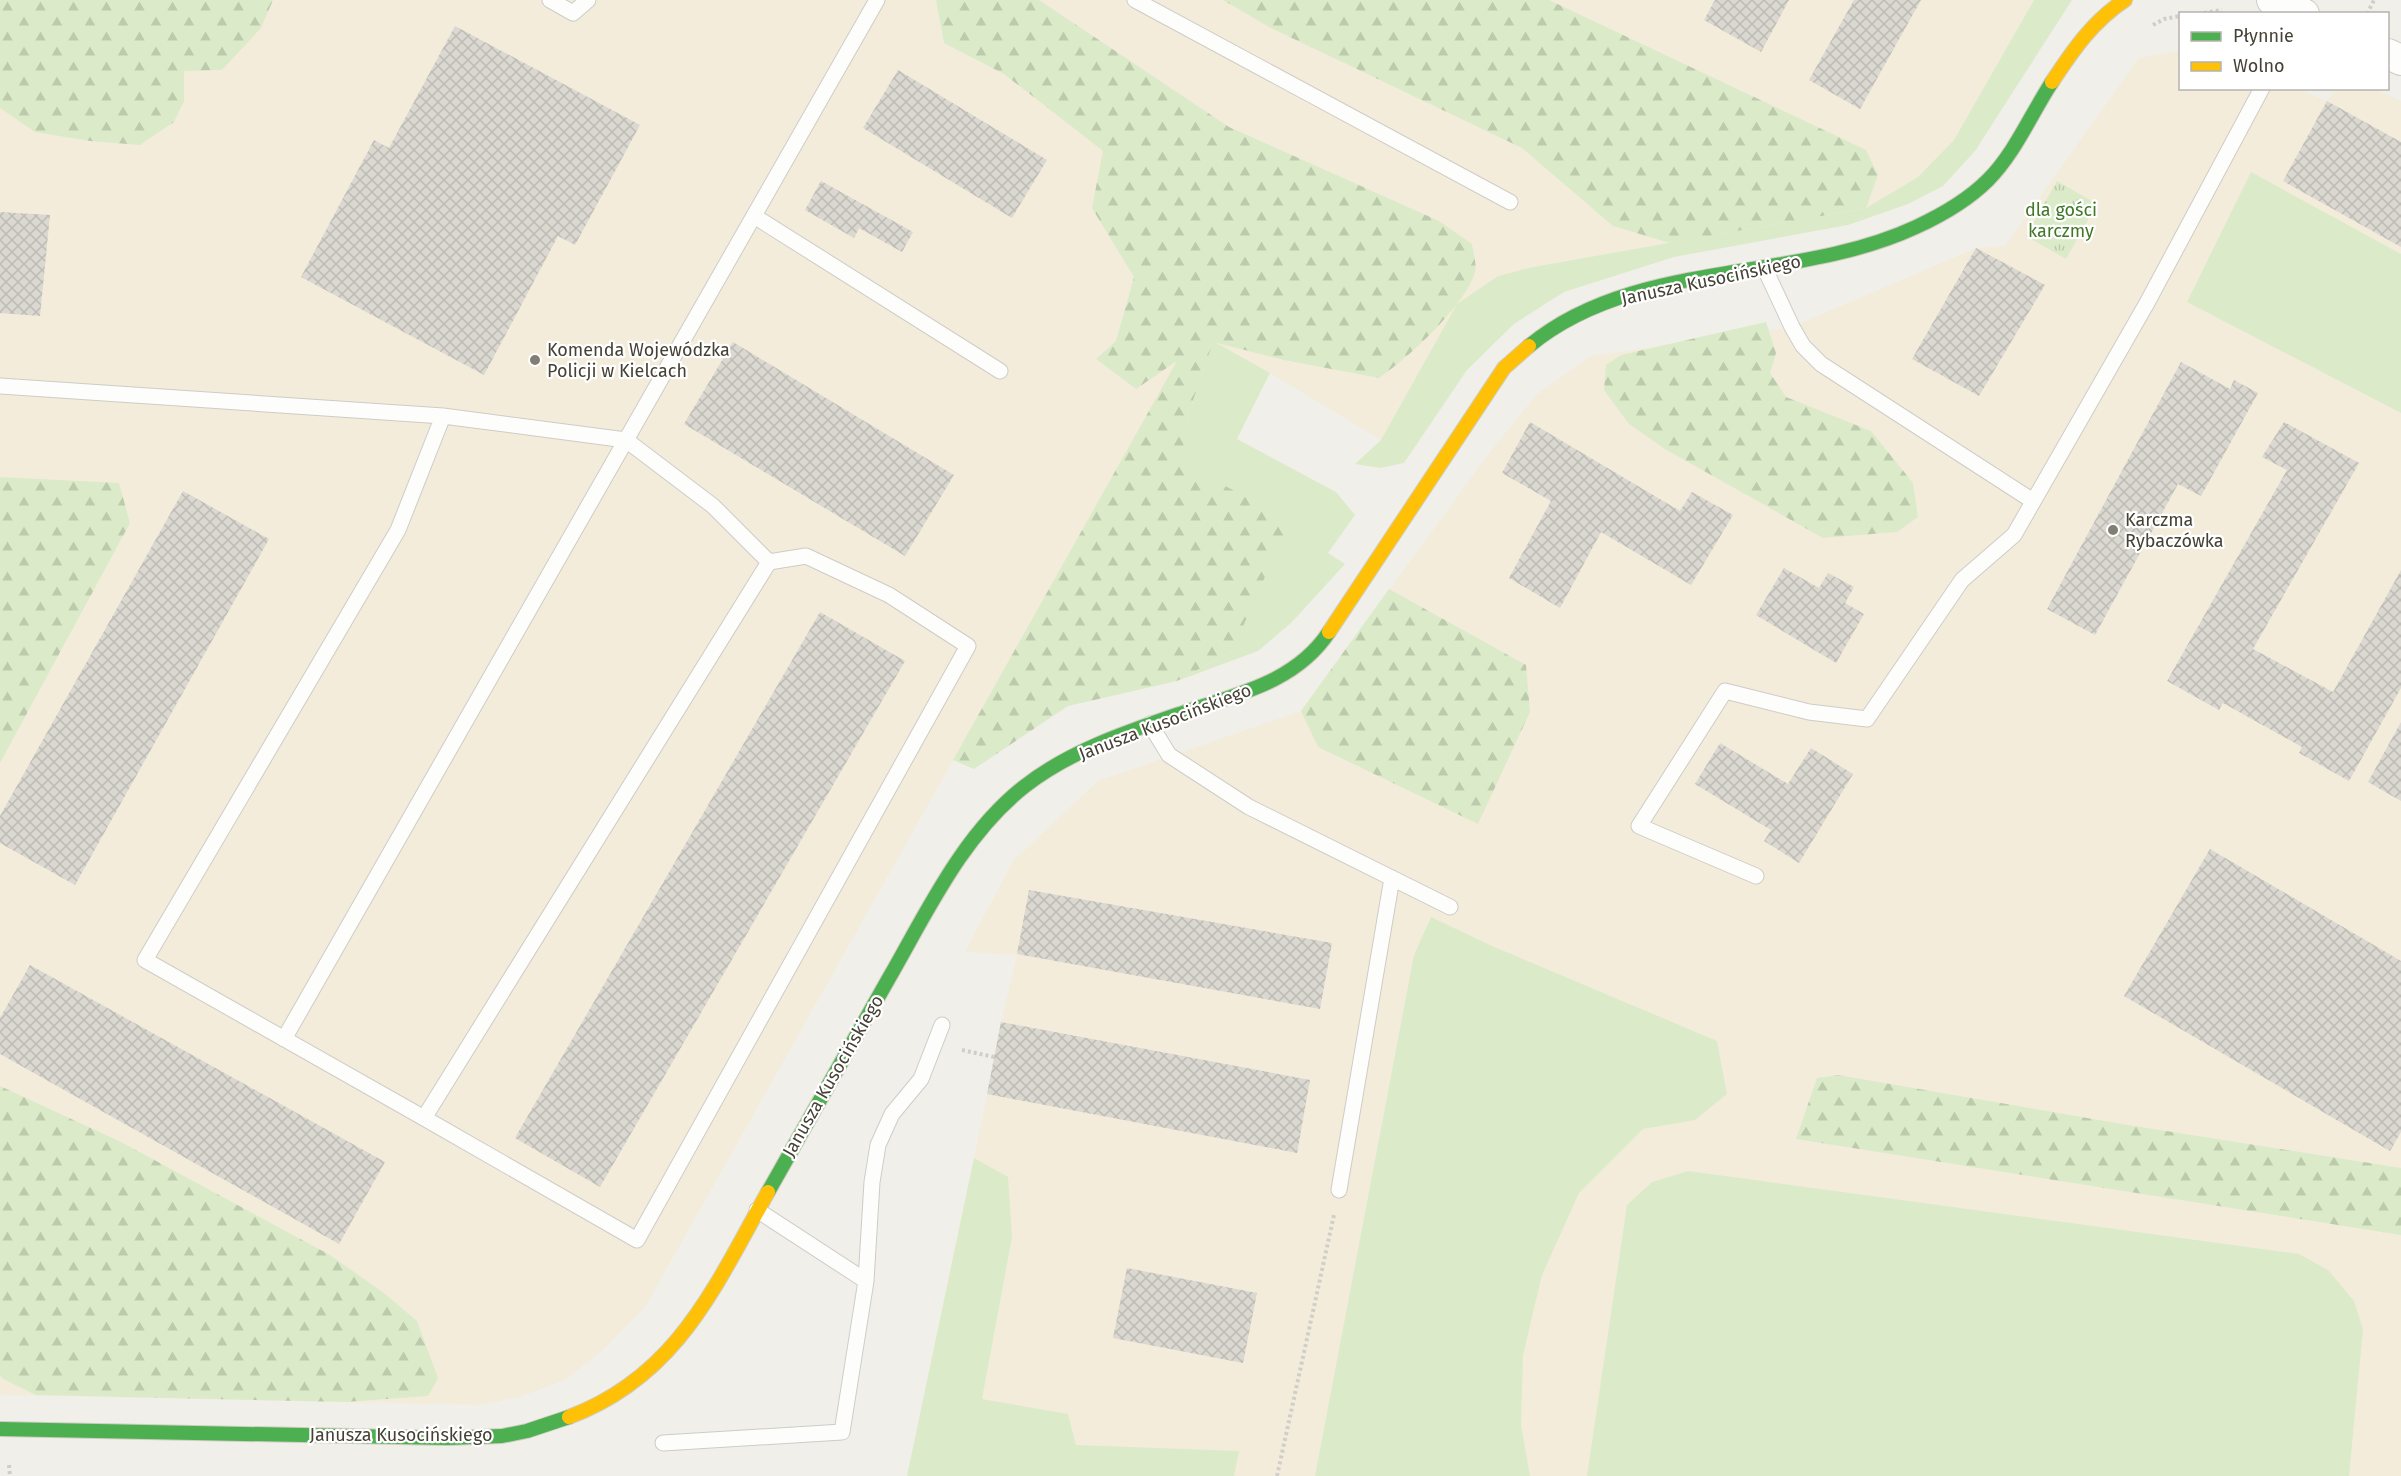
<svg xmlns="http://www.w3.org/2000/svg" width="2401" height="1476" font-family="'Fira Sans',sans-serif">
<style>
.commercial{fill:#f3ecdb}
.grass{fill:#dbebc9}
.forest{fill:url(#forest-firs)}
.park{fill:url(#park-tufts)}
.building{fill:url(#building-cross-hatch)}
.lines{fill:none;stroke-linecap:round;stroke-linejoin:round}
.lane-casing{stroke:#ceccc6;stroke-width:17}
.street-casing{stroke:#ceccc6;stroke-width:32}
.fast-casing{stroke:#d0ccc0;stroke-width:16}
.slow-casing{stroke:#d0ccc0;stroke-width:16}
.path{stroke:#d1ceca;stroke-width:4;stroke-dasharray:3 3;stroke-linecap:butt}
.lane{stroke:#fdfdfc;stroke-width:15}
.street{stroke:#fdfdfc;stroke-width:30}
.fast{stroke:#4caf50;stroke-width:14}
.slow{stroke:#ffc107;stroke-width:14}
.poi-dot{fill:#827e74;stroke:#fff;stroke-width:2}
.labels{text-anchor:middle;stroke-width:4.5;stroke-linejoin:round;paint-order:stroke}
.park-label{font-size:18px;fill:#407828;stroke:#fff}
.street-label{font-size:18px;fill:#464135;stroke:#fff}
.poi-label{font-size:18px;fill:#464135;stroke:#fff;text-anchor:start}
</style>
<defs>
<pattern id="forest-firs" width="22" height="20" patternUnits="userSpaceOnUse" patternTransform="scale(1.5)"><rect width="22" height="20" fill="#dbebc9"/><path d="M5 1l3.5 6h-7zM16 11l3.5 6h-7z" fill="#bdcbad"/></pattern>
<pattern id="park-tufts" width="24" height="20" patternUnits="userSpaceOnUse" patternTransform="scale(1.5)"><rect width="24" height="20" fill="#dbebc9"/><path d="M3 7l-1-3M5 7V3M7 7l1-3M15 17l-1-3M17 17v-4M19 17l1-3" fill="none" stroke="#bdcbad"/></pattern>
<pattern id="building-cross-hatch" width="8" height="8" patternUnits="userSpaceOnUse" patternTransform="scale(1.5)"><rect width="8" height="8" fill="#dad8d1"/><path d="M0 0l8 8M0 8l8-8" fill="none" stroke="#bcbbb4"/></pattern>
</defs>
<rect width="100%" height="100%" fill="#f0efe9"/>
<!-- commercial -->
<path class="commercial" d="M0,0H2034L1954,140L1918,177L1866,208L1533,267L1498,276L1457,305L1381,440L1270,373L1195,331L645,1307L604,1349L565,1380L522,1396L479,1405L0,1395Z
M2180,50V88L2298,89L2327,101L2336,89H2375L2401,101V1476H907L984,1110L1001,1022L1017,955L965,952L1013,861L1098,781L1301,711L1487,456L1536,395L1591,356L1792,327L1976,248L2005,246L2139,58Z"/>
<!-- grass -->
<path class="grass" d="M2034,0H2072L1975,151L1943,186L1908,204L1848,225L1674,257L1564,292L1514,324L1467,370L1404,463L1380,468L1355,464L1381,440L1457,304L1498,276L1533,267L1866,208L1918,177L1954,140Z
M2251,172L2401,254V413L2187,302Z
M1213,341L1270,373L1237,439L1336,492L1355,515L1328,553L1345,564L1292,622L1258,651L1177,681L1232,651L1180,462L1188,415Z
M1431,917L1492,946L1717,1041L1727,1094L1695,1120L1643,1129L1579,1193L1542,1275L1523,1355L1521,1425L1530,1476H1315L1414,955Z
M974,1158L1008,1177L1012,1237L982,1399L1068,1414L1076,1445L1239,1451L1234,1476H907Z
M1688,1171L2299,1254L2328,1270L2354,1301L2363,1329L2349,1476H1587L1627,1205L1652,1182Z"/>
<!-- forest -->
<path class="forest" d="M0,0H273L261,28L222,70L184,71V101L174,122L140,145L90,141L35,132L0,108Z
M936,0H1039L1229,127L1439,221L1472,244C1473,252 1477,264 1475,272C1466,305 1407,359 1379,378L1284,360L1213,342L1188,415L1181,462L1290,521L1232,651L1177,681L1068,706L974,769L953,760L1177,361L1136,389L1096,359L1116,341L1134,277L1092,208L1103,151L1004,74L944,43Z
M1223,0H1549L1866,150L1878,175L1866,208L1670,243L1613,226L1522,148L1269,27Z
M1766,322L1776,353L1770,373L1786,397L1871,431L1913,483L1918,517L1897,532L1823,538L1665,449L1629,424L1604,390L1606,365L1621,355Z
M0,477L119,483L130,523L0,763Z
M1389,589L1526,665L1530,712L1478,824L1318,747L1301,711Z
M1838,1075L2122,1124L2401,1168V1235L1796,1139L1817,1078Z
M0,1086L121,1142L330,1255L384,1293L417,1321L438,1378L428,1396L346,1402L36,1395L3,1379L0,1375Z"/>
<!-- park -->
<path class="park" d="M2057,181L2097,204L2066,259L2026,236Z"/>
<!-- building -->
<path class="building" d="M1715,0H1789L1761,52L1704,20Z
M1854,0H1921L1860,109L1809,80Z
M455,26L640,125L575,245L558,236L484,375L301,277L374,140L389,148Z
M898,70L1047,160L1012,218L863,128Z
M2327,101L2401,142V247L2283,181Z
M821,181L913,232L902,252L859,228L854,238L805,210Z
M0,212L50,215L40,316L0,313Z
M1976,248L2045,285L1979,396L1912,359Z
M733,342L954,475L905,556L684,424Z
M2181,362L2230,389L2234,380L2258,393L2201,496L2178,484L2095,635L2047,609Z
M1530,422L1680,511L1692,492L1733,515L1691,585L1601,532L1560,608L1509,578L1551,501L1502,473Z
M2284,422L2359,463L2253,649L2333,692L2401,570V688L2349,781L2299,753L2302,747L2223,703L2219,710L2167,681L2287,470L2262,457Z
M183,491L269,539L75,885L0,843V816Z
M1784,568L1819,588L1828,573L1854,587L1845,603L1864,614L1836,663L1756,615Z
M820,612L905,661L600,1187L515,1138Z
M2401,722V801L2368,782Z
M1720,743L1788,784L1811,748L1853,774L1799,863L1764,841L1771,830L1695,784Z
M2210,849L2401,961V1132L2390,1151L2124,996Z
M1029,890L1332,943L1320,1009L1017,954Z
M30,965L385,1162L339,1244L0,1054V1018Z
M1001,1022L1310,1080L1297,1153L987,1094Z
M1127,1268L1257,1293L1243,1363L1113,1338Z"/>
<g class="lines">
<!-- lane casing -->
<g class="lane-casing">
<path id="lane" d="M550,0L573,13L588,0
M1135,0L1510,202
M754,216L1000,371
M1765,269L1792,327L1803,346L1821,364L2033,501
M0,386L443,416L626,440L877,0
M1150,724L1169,755L1249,807L1450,907
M1756,876L1639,826L1725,691L1809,712L1867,719L1962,580L2014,535L2147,303L2262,88
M284,1039L626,440L713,506L769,562
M424,1118L637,1240L968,646L889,595L806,556L769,562L424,1118L145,960L398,530L443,416
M1339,1190L1392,878
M866,1281L872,1182L878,1145L892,1114L921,1079L942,1025
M663,1443L842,1432L866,1281L757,1210"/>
</g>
<!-- street casing -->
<g class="street-casing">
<path id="street" d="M2272,0L2304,14
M2388,54L2401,60"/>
</g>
<!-- fast casing -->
<g class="fast-casing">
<path id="fast" d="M1529,346C1635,258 1794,284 1916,227C1942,215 1967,201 1988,180C2015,153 2031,114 2052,82
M768,1192C808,1120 849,1049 889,978C927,912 963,834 1025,786C1071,750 1130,731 1185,712C1238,694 1296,682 1329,632
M0,1429L447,1438L502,1436L527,1431L569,1417"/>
</g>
<!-- slow casing -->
<g class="slow-casing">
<path id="slow" d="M2052,82C2073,50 2093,21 2125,0
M1329,632L1504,368L1529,346
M569,1417C678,1376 715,1286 768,1192"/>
</g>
<!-- path -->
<path class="path" d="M2198,14L2222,10
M2367,14L2374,0
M2153,25L2164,19L2180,16
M962,1050L994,1057
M9,1465L10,1476
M1277,1476L1334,1215"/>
<!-- lane -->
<use href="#lane" class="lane"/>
<!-- street -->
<use href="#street" class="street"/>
<!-- fast -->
<use href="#fast" class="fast"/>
<!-- slow -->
<use href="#slow" class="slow"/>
</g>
<!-- markers -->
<g class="poi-dot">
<circle cx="535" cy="360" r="6"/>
<circle cx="2113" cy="530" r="6"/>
</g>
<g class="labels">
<!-- park labels -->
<g class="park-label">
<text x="2061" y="216">dla gości<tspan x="2061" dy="21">karczmy</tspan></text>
</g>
<!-- street labels -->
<g class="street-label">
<text transform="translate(1711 280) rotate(-12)" y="6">Janusza Kusocińskiego</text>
<text transform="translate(1165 722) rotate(-21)" y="6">Janusza Kusocińskiego</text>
<text transform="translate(833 1076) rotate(-60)" y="6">Janusza Kusocińskiego</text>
<text x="401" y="1441">Janusza Kusocińskiego</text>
</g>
<!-- poi labels -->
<g class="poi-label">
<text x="547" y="356">Komenda Wojewódzka<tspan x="547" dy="21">Policji w Kielcach</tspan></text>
<text x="2125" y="526">Karczma<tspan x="2125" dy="21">Rybaczówka</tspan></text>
</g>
</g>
<!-- legend -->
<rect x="2179" y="12" width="210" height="78" fill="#ffffff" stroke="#b5b3ae" stroke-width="1.5"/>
<rect x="2191" y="32" width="30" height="9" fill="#4caf50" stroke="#b5b3ae" stroke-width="1.5"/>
<text x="2233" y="42" font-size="18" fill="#464135">Płynnie</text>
<rect x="2191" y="62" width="30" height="9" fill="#ffc107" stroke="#b5b3ae" stroke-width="1.5"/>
<text x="2233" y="72" font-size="18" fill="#464135">Wolno</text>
</svg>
